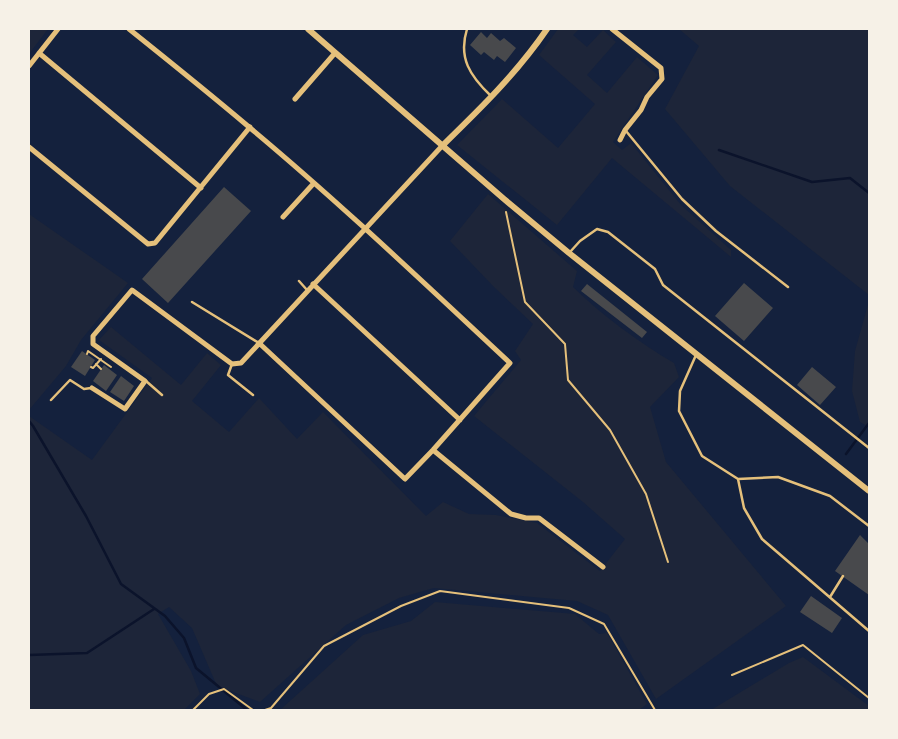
<svg xmlns="http://www.w3.org/2000/svg" width="898" height="739" font-family="'Archivo Narrow',sans-serif">
<style>
.green{fill:#1d2539}
.lines{fill:none;stroke-linecap:round;stroke-linejoin:round}
.stream{stroke:#0b132b;stroke-width:2.5}
.building{fill:#48494c}
.path{stroke:#e5c07b;stroke-width:2}
.service{stroke:#e5c07b;stroke-width:2.5}
.minor{stroke:#e5c07b;stroke-width:5}
.tertiary{stroke:#e5c07b;stroke-width:6}
</style>
<rect width="100%" height="100%" fill="#14213d"/>
<!-- green -->
<path class="green" d="M29,29H48L29,54Z
M558,29H579L573,35L587,47L603,30L616,42L587,75L607,93L637,57L658,75L613,142L622,150L631,143L681,205L731,250V257L612,158L557,225L457,145L502,99L558,148L595,104L539,55Z
M679,29H869V295L730,186L665,109L699,46Z
M488,194L577,271L573,287C603,316 638,342 674,363L679,377L650,407L666,462L786,606L656,699L608,615L577,601L434,588L399,598L346,625L260,702L217,686L192,628L169,607L158,614L191,671L200,694L184,710H29V416L92,460L152,378L99,340L111,327L181,385L207,353L221,365L192,401L229,432L259,398L297,439L323,412L426,516L443,502L469,514L496,515L537,523L600,571L625,539L583,502L474,416L521,360L515,351L533,324L493,286L450,241Z
M29,214L128,283L81,340L66,366L29,410Z
M869,301V427L860,422L852,391L855,351Z
M435,602L575,614L599,634L607,633L647,704L639,710H280L363,635L411,621Z
M803,657L869,706V710H711L789,663Z"/>
<g class="lines">
<!-- stream -->
<path class="stream" d="M719,150L812,182L850,178L869,193
M29,421L33,426L86,516L121,584L165,616L184,638L196,668L247,710
M846,454L869,423
M29,655L87,653L154,609"/>
</g>
<!-- building -->
<path class="building" d="M481,32L487,38L491,33L500,41L504,38L516,48L505,62L497,56L494,60L484,52L481,55L470,45Z
M224,187L251,211L168,303L142,279Z
M744,283L773,308L744,341L715,316Z
M587,284L647,332L642,338L581,291Z
M82,351L95,360L85,376L71,367Z
M104,365L117,375L106,391L93,381Z
M812,367L836,387L820,405L797,385Z
M121,376L134,386L124,401L110,392Z
M860,535L869,544V595L835,571Z
M811,596L842,618L832,633L800,612Z"/>
<g class="lines">
<!-- path -->
<path class="path" d="M506,212L525,302L565,344L568,380L610,430L646,494L668,562
M87,354L88,351L111,367
M96,364L101,369
M91,367L93,368L101,359
M732,675L803,645L869,698
M193,710L209,694L224,689L253,710
M265,710L271,708L324,646L401,606L440,591L569,608L604,624L655,710"/>
<!-- service -->
<path class="service" d="M467,29C458,58 470,76 491,96
M626,131L682,199L716,231L788,287
M570,252L580,241L597,229L608,232L655,269L663,285L869,448
M299,281L307,290
M192,302L259,343
M696,355L680,391L679,411L702,456L738,479L744,508L762,539L869,631
M232,364L228,375L253,395
M146,381L162,395
M51,400L70,380L84,389L91,388
M738,479L778,477L830,496L869,526
M830,597L843,576"/>
<!-- minor -->
<path class="minor" d="M129,29C169,61 210,94 249,127C339,202 424,283 510,363L433,450L405,479L259,343
M612,29L661,68L662,79L647,97L641,110L625,130L620,140
M39,53L201,188
M29,66L58,29
M295,99L335,53
M29,147L148,244L155,243L250,127
M283,217L314,183
M313,284L460,420
M92,388L125,409L145,381L93,344V336L132,290L232,364L241,363L442,146
M433,450L511,514L526,518H539L603,567"/>
<!-- tertiary -->
<path class="tertiary" d="M308,29L504,199L569,253L869,491
M442,146C480,109 517,73 547,29"/>
</g>
<!-- border -->
<rect width="898" height="739" fill="none" stroke="#f6f1e7" stroke-width="60"/>
</svg>
